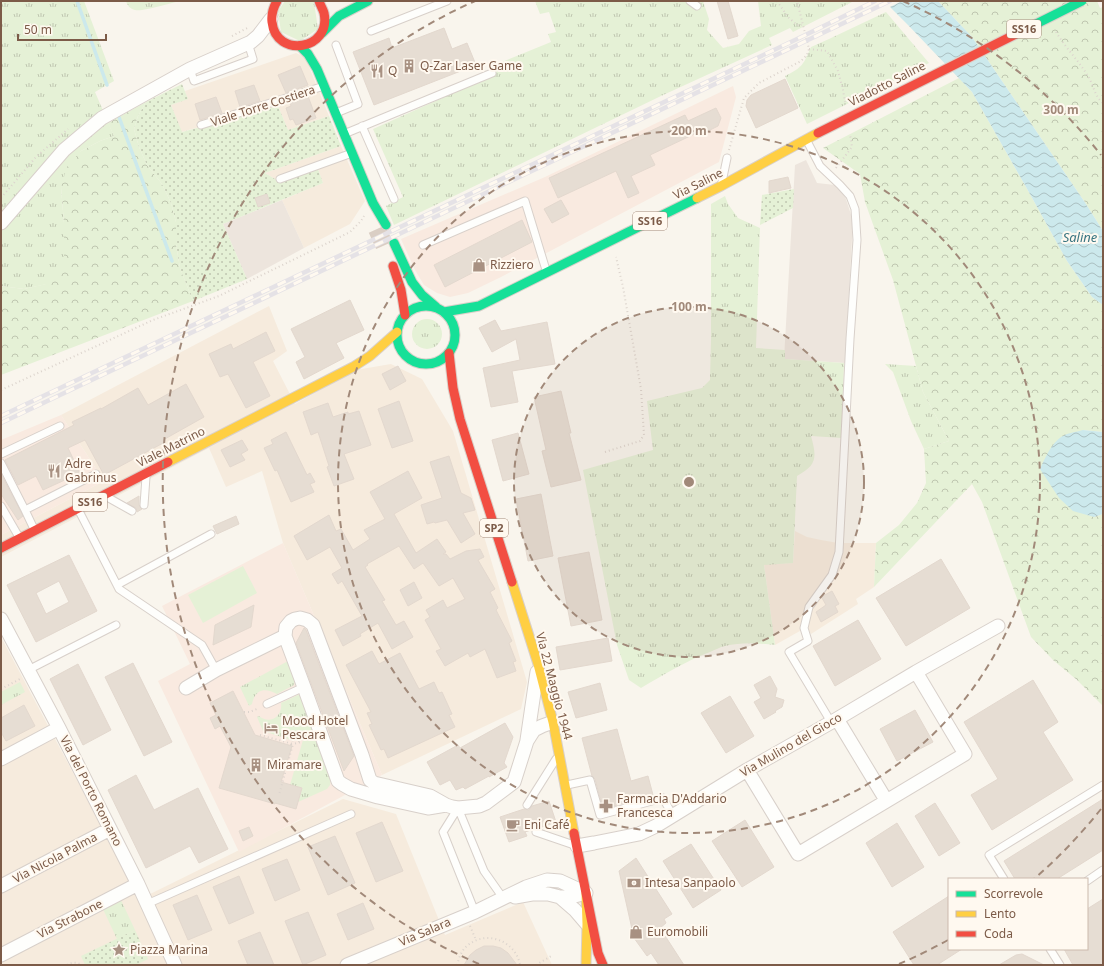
<svg xmlns="http://www.w3.org/2000/svg" width="1104" height="966" font-family="'Noto Sans',sans-serif">
<style>
.residential{fill:#f6ebdd}
.commercial{fill:#f9eae0}
.industrial{fill:#ede5dd}
.grass{fill:url(#grass-tufts)}
.forest{fill:url(#forest-crowns)}
.park{fill:url(#park-dots)}
.pitch{fill:#e5f1d6}
.water{fill:url(#water-waves)}
.pier{fill:#f9f5ed}
.lines{fill:none;stroke-linecap:round;stroke-linejoin:round}
.stream{stroke:#cce9ec;stroke-width:3.5}
.building{fill:#e6ddd3;stroke:#e3d8ce;fill-rule:evenodd}
.secondary-tunnel{stroke:#dacec4;stroke-width:18;stroke-dasharray:18 9;stroke-linecap:butt}
.lane-casing{stroke:#d8d0ca;stroke-width:9}
.street-casing{stroke:#d8d0ca;stroke-width:15}
.fast-casing{stroke:#d9d0c9;stroke-width:11}
.slow-casing{stroke:#d9d0c9;stroke-width:11}
.jam-casing{stroke:#d9d0c9;stroke-width:11}
.path{stroke:#dcd4cd;stroke-width:2;stroke-dasharray:1 3;stroke-linecap:butt}
.lane{stroke:#fefefc;stroke-width:7}
.street{stroke:#fefefc;stroke-width:13}
.fast{stroke:#16e098;stroke-width:9}
.slow{stroke:#ffcf43;stroke-width:9}
.jam{stroke:#f24e42;stroke-width:9}
.rail-casing{stroke:#e5e2e6;stroke-width:4.5}
.rail{stroke:#fff9f0;stroke-width:3;stroke-dasharray:9;stroke-linecap:butt}
.fast-bridge-casing{stroke:#dbd1ca;stroke-width:11;stroke-linecap:butt}
.jam-bridge-casing{stroke:#dbd1ca;stroke-width:11;stroke-linecap:butt}
.path-bridge{stroke:#dcd4cd;stroke-width:2;stroke-dasharray:1 3;stroke-linecap:butt}
.fast-bridge{stroke:#16e098;stroke-width:9}
.jam-bridge{stroke:#f24e42;stroke-width:9}
.ring{fill:none;stroke:#a18979;stroke-width:2;stroke-dasharray:7 5}
.labels{text-anchor:middle;stroke-width:4;stroke-linejoin:round;paint-order:stroke}
.shield{fill:#fff9f0;stroke:#a38a7a;stroke-width:1}
.shield-label{font-size:11px;font-weight:bold;fill:#7c5b48}
.poi-label{font-size:12px;fill:#7c5b48;stroke:#fff9f0;text-anchor:start}
.street-label{font-size:12px;fill:#7c5b48;stroke:#fff9f0}
.water-label{font-size:13px;font-style:italic;fill:#3a7682;stroke:#fff9f0}
.centre{fill:#a18979;stroke:#fff9f0;stroke-width:2}
.ring-label{font-size:12px;text-anchor:middle;font-weight:bold;fill:#a18979;stroke:#fff9f0;stroke-width:4;stroke-linejoin:round;paint-order:stroke}
</style>
<defs>
<pattern id="grass-tufts" width="24" height="20" patternUnits="userSpaceOnUse"><rect width="24" height="20" fill="#e5f1d6"/><path d="M3 7l-1-3M5 7V3M7 7l1-3M15 17l-1-3M17 17v-4M19 17l1-3" fill="none" stroke="#bfc6b0"/></pattern>
<pattern id="forest-crowns" width="20" height="18" patternUnits="userSpaceOnUse"><rect width="20" height="18" fill="#e5f1d6"/><path d="M2 6a3 3 0 1 1 6 0M12 15a3 3 0 1 1 6 0" fill="none" stroke="#bfc6b0"/></pattern>
<pattern id="park-dots" width="8" height="8" patternUnits="userSpaceOnUse"><rect width="8" height="8" fill="#e5f1d6"/><path d="M2 2h.1M6 6h.1" fill="none" stroke="#bfc6b0" stroke-width="1.8" stroke-linecap="round"/></pattern>
<pattern id="water-waves" width="16" height="10" patternUnits="userSpaceOnUse"><rect width="16" height="10" fill="#cce9ec"/><path d="M0 5q4-4 8 0t8 0" fill="none" stroke="#abc0c1"/></pattern>
</defs>
<rect width="100%" height="100%" fill="#f9f5ed"/>
<!-- residential -->
<path class="residential" d="M296,53L305,57L329,116L288,130L278,106L181,132L171,105L187,99L185,91Z
M341,146L365,201L350,224L304,248L282,200L323,183L318,169L280,182L265,173Z
M269,306L287,351L273,361L295,404L356,370L391,364L422,379L453,431L527,682L521,709L382,775L283,543L262,471L226,487L209,448L1,557V535L104,481L61,415Z
M795,531L807,537L821,540L838,543H876L874,587L856,599L858,604L811,634L807,627L775,645L764,564L793,563Z
M1,637L140,899L343,799L396,814L445,935L523,902L552,965H1Z"/>
<!-- commercial -->
<path class="commercial" d="M733,86L736,97L719,162L501,277L468,293L450,297L437,293L424,285L415,270L401,239L545,177Z
M61,415L104,481L1,535V440Z
M283,543L382,775L239,852L158,681L190,664L162,606Z"/>
<!-- industrial -->
<path class="industrial" d="M806,160L817,183L835,185L840,189L846,199L853,221L845,363L784,359L795,165Z
M282,200L304,248L247,279L223,224Z"/>
<!-- grass -->
<path class="grass" d="M1,1H84L114,81L95,92L114,136L100,141L81,151L61,187L64,223L65,267L47,284L24,289L1,286Z
M126,1H180C170,3 143,12 135,10C130,9 127,5 126,1Z
M285,1H312L314,2L318,29L300,41L281,32L278,11Z
M535,1H703L709,19L707,30L723,48L739,44L749,31L761,26L758,1H854L793,32L790,28L769,38L772,45L661,96L394,225L386,206L403,197L373,129L496,74L492,66L551,42L548,34L556,32L549,12L540,14Z
M886,12L929,63L807,124L785,76C803,67 803,65 811,47L829,39Z
M725,196L728,204L738,218L760,228L756,348L785,350V359L844,363L842,438L811,436C817,458 817,465 797,476L793,563L764,565L775,645C758,643 741,642 725,646C720,647 715,650 710,652C686,661 663,675 641,688L629,680L617,645L583,470L653,450L647,401L702,388L710,380L711,340V204Z
M412 334a15 15 0 1 1 30 0a15 15 0 1 1-30 0Z
M885,364L916,366L923,392L949,441L924,449L911,421L893,372Z
M288,661L295,680L294,685L277,694C265,687 255,689 252,704L249,706L240,687Z
M20,682L25,692L1,705V692Z
M300,694L331,775L330,785L327,789L298,802L302,788L290,785L303,740L293,737L291,740L263,731L257,717L259,716C270,725 283,716 281,703Z
M120,898L135,930L117,939L102,907Z"/>
<!-- forest -->
<path class="forest" d="M938,1H1097L1100,8L1103,7V231L1086,204L972,37Z
M959,78L972,92L1026,187L1067,261L1092,297L1103,305V432L1083,430L1094,517L1103,514V706L1077,680L1053,660L1031,637L982,502L972,484L874,587L876,543L899,525L917,503L926,483L924,449L949,441L923,392L893,280L865,202L860,174L823,148Z
M146,102L138,116L134,129L139,147L147,165L162,184L171,203L176,222V244L180,268L193,301L1,375V286L24,289L46,284L64,267V223L61,187L67,167L81,151L100,141L114,136L108,123Z"/>
<!-- park -->
<path class="park" d="M182,84L188,99L171,105L182,132L278,106L288,130L329,116L341,146L265,173L280,182L318,169L323,183L223,224L247,279L193,301L180,268L176,244V222L171,203L162,184L147,165L139,147L134,129L138,116L146,102Z
M794,189L793,208L760,225L762,195Z
M135,930L148,959L136,965H85L81,956Z"/>
<!-- pitch -->
<path class="pitch" d="M243,566L257,593L203,623L188,595Z"/>
<!-- water -->
<path class="water" d="M884,1H938L972,37L1086,204L1103,231V305L1092,297L1067,261L1026,187L972,92L909,26Z
M1083,430L1103,432V514L1094,517L1073,511L1059,498L1040,469C1045,458 1051,444 1061,437C1067,433 1076,432 1083,430Z"/>
<!-- pier -->
<path class="pier" d="M882,1H902L888,8Z"/>
<g class="lines">
<!-- stream -->
<path class="stream" d="M77,1L107,85
M119,117L172,261"/>
</g>
<!-- building -->
<path class="building" d="M717,1H728L738,36L728,39Z
M444,28L452,49L467,43L476,65L374,105L353,52L389,38L392,48Z
M300,66L308,85L286,93L278,75Z
M785,79L798,108L756,128L746,106L747,100L751,95Z
M254,85L260,101L240,107L235,91Z
M308,96L316,118L296,125L293,119L290,120L286,108L291,106L290,102Z
M216,97L222,113L200,120L195,104Z
M716,108L721,118L718,126L706,132L705,129L650,155L655,165L631,176L639,193L628,198L616,171L558,198L549,178L685,115L688,121Z
M788,177L791,188L769,193V181Z
M267,194L270,203L258,207L255,198Z
M561,200L569,214L552,223L544,209Z
M522,220L532,242L445,287L434,265Z
M350,300L364,330L336,343L344,358L304,379L296,362L305,357L291,329Z
M495,320L501,331L547,322L555,364L512,371L518,402L491,407L483,368L520,360L516,339L492,352L479,328Z
M266,332L275,351L253,362L270,396L246,408L228,374L220,377L209,354L231,344L233,349Z
M398,366L406,381L390,390L382,374Z
M186,384L204,417L163,440L165,442L104,475L85,440L68,448L80,473L43,490L36,476L18,485L5,460L74,425L72,422L101,408V409L138,388L148,405Z
M561,391L571,433H569L581,480L551,487L542,451L546,450L534,397Z
M399,401L413,441L392,448L378,409Z
M328,403L333,417L348,412V414L359,411L371,445L344,454L354,479L334,486L327,467L329,466L318,432L311,435L303,412Z
M286,432L307,475L310,473L315,482L310,484L314,492L291,502L277,470L275,471L264,448L273,444L271,440Z
M518,433L529,474L503,481L492,440Z
M242,440L248,450L241,454L245,460L230,467L221,450Z
M449,456L461,493L471,498L475,510L463,513L475,534L461,543L447,520L435,523L434,522L427,524L421,505L442,498L430,462Z
M408,471L422,498L394,514L416,553L437,539L446,552L443,554H446L450,559L466,551L480,549L484,557L478,560L495,589L490,592L498,608L496,610L512,641L509,643L516,661L513,662L516,671L497,678L485,649L470,657L468,653L445,666L436,651L441,649L425,620L430,617L426,610L443,600L447,608L465,599L453,578L439,586L423,563L414,569L399,546L367,564L368,565L365,567L385,600L382,601L396,625L404,621L413,637L392,649L378,623L360,634L361,636L343,646L335,630L362,616L342,581L338,584L332,574L342,568L330,547L307,560L294,536L329,515L336,531L341,529L353,550L370,539L364,530L385,519L370,492Z
M1,474L23,516L18,520L1,494Z
M541,494L553,556L528,561L516,499Z
M139,496V505L142,509L137,512L136,508L127,503Z
M236,516L239,524L217,534L213,526Z
M589,552L602,620L571,626L558,558Z
M69,555L97,611L36,642L7,585ZM59,581L69,602L46,614L36,593Z
M941,559L970,608L906,646L876,598Z
M414,582L422,598L408,606L400,590Z
M832,591L839,604L835,606L838,612L821,622L816,612L826,605L822,598L823,596Z
M254,605L251,627L213,645L215,625Z
M858,620L881,659L835,686L813,646Z
M304,628L306,630L354,756L344,771L296,643Z
M608,638L612,661L560,670L556,647Z
M372,651L379,664L400,653L419,689L434,682L439,693L442,692L452,714L449,715L455,727L388,758L384,749L381,750L369,725L372,724L367,713L371,712L346,665Z
M133,663L172,742L144,756L105,677Z
M78,664L111,730L83,745L50,679Z
M770,676L777,689L775,697L784,700L782,707L775,711L776,712L764,719L754,702L761,698L754,685Z
M1033,680L1058,722L1043,732L1073,780L992,830L971,795L998,779L964,722Z
M600,683L607,710L576,718L568,692Z
M233,691L255,735L292,746L281,782L302,788L296,809L275,803V804L219,788L231,747L220,726L215,729L210,718L216,715L210,703Z
M730,696L754,736L726,753L701,713Z
M24,705L35,726L6,741L1,732V718Z
M915,710L933,742L897,761L880,729Z
M505,723L513,737L504,763L507,767L489,777V776L465,789L463,787L456,790L450,780L440,785L427,762L458,745L460,748Z
M617,729L631,781L648,776L653,795L603,809L595,779L592,776L582,738Z
M136,775L154,810L198,788L228,849L199,863L190,846L146,868L108,790Z
M1103,799V850L1057,879H1015L1004,861Z
M549,801L556,822L539,828L535,827L531,830L525,832L527,836L509,842L500,817L524,809L529,810L532,806Z
M935,803L960,843L939,856L915,816Z
M745,820L774,867L742,887L712,841Z
M382,822L403,871L376,882L356,833Z
M897,823L924,867L892,887L866,843Z
M249,827L253,836L243,841L239,831Z
M335,836L355,883L328,895L308,847Z
M691,844L721,890L693,908L663,861Z
M636,858L672,914L664,919L666,923L660,928L684,965H659L651,953L647,956L634,938L619,871Z
M287,859L300,890L275,901L262,869Z
M239,876L254,913L229,924L213,887Z
M197,895L212,930L188,940L173,905Z
M949,896V949H962L937,965H914L893,932Z
M1103,899V965H1073L1064,949H1087V909Z
M363,903L374,929L348,940L337,914Z
M308,912L326,955L303,965L285,921Z
M260,932L274,965H248L238,941Z
M484,946H493L501,948L508,953L517,965H464L470,955L476,950Z
M1022,954L1044,965H999L1016,955Z"/>
<g class="lines">
<!-- secondary-tunnel -->
<path class="secondary-tunnel" d="M377,229L385,247"/>
<!-- lane casing -->
<g class="lane-casing">
<path id="lane" d="M690,1L697,6
M371,31L447,1
M336,45L358,104L336,113
M190,69L194,81L253,59L248,43
M201,125L324,86
M362,126L394,199
M344,134L492,73
M807,141L820,166L840,185L850,196L855,209L857,240L850,339L839,552L832,575L809,607L804,628L808,641L789,652L831,722
M280,179L352,153
M722,182L727,158
M423,245L525,201L546,270
M1,454L60,426
M1,463L25,510
M107,497L132,511
M144,505L146,477
M1,506L19,537
M79,511L119,589L202,645L216,670
M34,529L25,510L96,474
M117,585L211,534
M28,670L116,625
M267,704L304,687
M567,785L590,780L600,815L663,798L673,816
M527,805L556,759
M458,808L443,832L475,912
M458,808L484,871L503,898
M536,832L574,845
M1004,879L989,855L1103,785
M1087,881L1103,870
M147,904L351,814
M1050,949L1060,965"/>
</g>
<!-- street casing -->
<g class="street-casing">
<path id="street" d="M1,223L64,150L102,118L190,69L251,42L258,36L271,19
M1,619L59,728L138,884L175,965
M186,688L216,670L285,636
M837,719L886,800
M527,740L537,672
M1,759L59,728
M747,770L798,854L965,754L916,672
M446,805L428,808L378,797L351,789L342,784L338,781L304,687L285,636L286,627L291,621L295,619L300,618L307,620L313,625L362,755L370,780L374,783L430,796L446,805L452,807L458,808L479,806L486,803L514,782L527,741L534,730L542,726L553,722
M577,846L594,843L639,834L656,826L747,770L837,719L916,672L998,626
M1,886L110,829
M515,897L532,894H548L560,897H571L586,893
M560,897L575,910L587,924
M1,955L138,884
M347,965L475,912L526,887L547,880L560,881L586,893"/>
</g>
<!-- fast casing -->
<g class="fast-casing">
<path id="fast" d="M322,33L339,16L368,1
M300,46L308,54L317,69L373,203L386,225
M394,243L412,282L422,295L436,307
M397 335a29 29 0 1 1 58 0a29 29 0 1 1-58 0Z
M444,312L479,306L697,198"/>
</g>
<!-- slow casing -->
<g class="slow-casing">
<path id="slow" d="M697,198L721,186L818,133
M168,462L353,367L370,356L397,332
M512,582L538,664L553,722L574,833
M586,893L587,924L586,965"/>
</g>
<!-- jam casing -->
<g class="jam-casing">
<path id="jam" d="M277,1C273,8 271,14 272,22C276,59 332,50 324,13C323,9 320,5 319,1
M393,266L401,290L405,315
M449,353L453,388L460,419L512,582
M1,548L168,462
M574,833L598,953L603,965"/>
</g>
<!-- path -->
<path class="path" d="M777,1L788,17L797,25H802
M1056,32C1065,47 1078,60 1088,76C1093,84 1095,97 1103,103
M232,36L249,27
M809,49L827,51L838,71L843,90L845,102
M729,150L744,98L759,83L801,61L807,55L809,49L797,1
M836,168L852,147L850,134
M1,198L36,157L68,129
M1,390L153,320L219,296L350,232L361,221L364,216
M605,452L640,441L644,435L641,389L623,287L616,257
M1,689L20,679
M244,712H250L259,708
M260,735L293,744L279,795
M470,926L476,940
M67,965C72,962 77,962 82,965
M457,965C459,958 461,951 467,946C486,929 516,941 520,965
M536,965L553,955"/>
<!-- lane -->
<use href="#lane" class="lane"/>
<!-- street -->
<use href="#street" class="street"/>
<!-- fast -->
<use href="#fast" class="fast"/>
<!-- slow -->
<use href="#slow" class="slow"/>
<!-- jam -->
<use href="#jam" class="jam"/>
<!-- rail casing -->
<g class="rail-casing">
<path id="rail" d="M1,416L795,40L875,1
M1,423L890,1"/>
</g>
<!-- rail -->
<use href="#rail" class="rail"/>
<!-- fast-bridge casing -->
<g class="fast-bridge-casing">
<path id="fast-bridge" d="M1016,34L1082,1"/>
</g>
<!-- jam-bridge casing -->
<g class="jam-bridge-casing">
<path id="jam-bridge" d="M818,133L1016,34"/>
</g>
<!-- path-bridge -->
<path class="path-bridge" d="M291,745L293,739L301,742L293,744"/>
<!-- fast-bridge -->
<use href="#fast-bridge" class="fast-bridge"/>
<!-- jam-bridge -->
<use href="#jam-bridge" class="jam-bridge"/>
</g>
<!-- distance rings -->
<circle cx="689" cy="482" r="175" fill="#a18979" fill-opacity=".12"/>
<g class="ring">
<circle cx="689" cy="482" r="175"/>
<circle cx="689" cy="482" r="351"/>
<path d="M1101 809A526 526 0 0 1 1034 879M948 940A526 526 0 0 1 899 964M479 964A526 526 0 0 1 475 1M903 1A526 526 0 0 1 1101 155"/>
</g>
<!-- icons -->
<defs>
<g id="building-bare" transform="scale(1.08)"><path d="M-4-6H4V6H1V3H-1V6H-4ZM-2.5-4.3h1.7v1.8h-1.7ZM.8-4.3h1.7v1.8H.8ZM-2.5-1h1.7V.8h-1.7ZM.8-1h1.7V.8H.8Z" fill="#a89182" stroke="#fff9f0" stroke-width="2.5" paint-order="stroke"/></g>
<g id="restaurant-bare" transform="scale(1.08)"><path d="M-5-6h1v4h1v-4h1v4h1v-4h1v5L-1.5 .5V6h-2V.5L-5-1ZM5-6V6H3V1.5H1.5Q1.5-4 5-6Z" fill="#a89182" stroke="#fff9f0" stroke-width="2.5" paint-order="stroke"/></g>
<g id="shop-bare" transform="scale(1.08)"><path d="M-5-2.5h2.3a2.7 3.5 0 0 1 5.4 0H5L5.5 6h-11ZM-1.5-2.5h3a1.5 2.3 0 0 0-3 0Z" fill="#a89182" stroke="#fff9f0" stroke-width="2.5" paint-order="stroke"/></g>
<g id="hotel-bare" transform="scale(1.08)"><path d="M-6-4.5h1.5V1H6V5H4.5V3h-9V5H-6ZM-4 0a1.8 1.8 0 1 1 3.6 0ZM.5 0V-2.5h3Q6-2.5 6 0Z" fill="#a89182" stroke="#fff9f0" stroke-width="2.5" paint-order="stroke"/></g>
<g id="pharmacy-bare" transform="scale(1.08)"><path d="M-2-6h4v4h4v4h-4v4h-4v-4h-4v-4h4Z" fill="#a89182" stroke="#fff9f0" stroke-width="2.5" paint-order="stroke"/></g>
<g id="cafe-bare" transform="scale(1.08)"><path d="M-5.5-4.5H6V0H3Q3 3.5 0 3.5H-2.5Q-5.5 3.5-5.5 0ZM3-3.2v2h1.7v-2ZM-6 4.5H4V6H-6Z" fill="#a89182" stroke="#fff9f0" stroke-width="2.5" paint-order="stroke"/></g>
<g id="bank-bare" transform="scale(1.08)"><path d="M-6-4H6V4H-6ZM0-2.3a2.3 2.3 0 1 0 0 4.6a2.3 2.3 0 1 0 0-4.6Z" fill="#a89182" stroke="#fff9f0" stroke-width="2.5" paint-order="stroke"/></g>
<g id="sight-bare" transform="scale(1.08)"><path d="M0-6L1.8-2.2L6-1.7L2.9 1.2L3.7 5.4L0 3.3L-3.7 5.4L-2.9 1.2L-6-1.7L-1.8-2.2Z" fill="#a89182" stroke="#fff9f0" stroke-width="2.5" paint-order="stroke"/></g>
</defs>
<g fill-rule="evenodd">
<use href="#building-bare" x="409" y="66"/>
<use href="#restaurant-bare" x="377" y="71"/>
<use href="#shop-bare" x="479" y="265"/>
<use href="#restaurant-bare" x="54" y="471"/>
<use href="#hotel-bare" x="271" y="728"/>
<use href="#building-bare" x="256" y="765"/>
<use href="#pharmacy-bare" x="606" y="806"/>
<use href="#cafe-bare" x="513" y="825"/>
<use href="#bank-bare" x="634" y="883"/>
<use href="#shop-bare" x="636" y="932"/>
<use href="#sight-bare" x="119" y="950"/>
</g>
<g class="labels">
<!-- shield labels -->
<g class="shield">
<rect x="1007" y="20" width="34" height="18" rx="3"/>
<rect x="633" y="212" width="34" height="18" rx="3"/>
<rect x="73" y="493" width="34" height="18" rx="3"/>
<rect x="480" y="519" width="28" height="18" rx="3"/>
</g>
<g class="shield-label">
<text x="1024" y="33">SS16</text>
<text x="650" y="225">SS16</text>
<text x="90" y="506">SS16</text>
<text x="494" y="532">SP2</text>
</g>
<!-- poi labels -->
<g class="poi-label">
<text x="420" y="70">Q-Zar Laser Game</text>
<text x="388" y="75">Q</text>
<text x="490" y="269">Rizziero</text>
<text x="65" y="468">Adre<tspan x="65" dy="14">Gabrinus</tspan></text>
<text x="282" y="725">Mood Hotel<tspan x="282" dy="14">Pescara</tspan></text>
<text x="267" y="769">Miramare</text>
<text x="617" y="803">Farmacia D'Addario<tspan x="617" dy="14">Francesca</tspan></text>
<text x="524" y="829">Eni Café</text>
<text x="645" y="887">Intesa Sanpaolo</text>
<text x="647" y="936">Euromobili</text>
<text x="130" y="954">Piazza Marina</text>
</g>
<!-- street labels -->
<g class="street-label">
<text transform="translate(887 84) rotate(-27)" y="4">Viadotto Saline</text>
<text transform="translate(263 106) rotate(-18)" y="4">Viale Torre Costiera</text>
<text transform="translate(698 184) rotate(-27)" y="4">Via Saline</text>
<text transform="translate(171 447) rotate(-27)" y="4">Viale Matrino</text>
<text transform="translate(554 686) rotate(75)" y="4">Via 22 Maggio 1944</text>
<text transform="translate(791 745) rotate(-30)" y="4">Via Mulino del Gioco</text>
<text transform="translate(91 791) rotate(63)" y="4">Via del Porto Romano</text>
<text transform="translate(55 858) rotate(-28)" y="4">Via Nicola Palma</text>
<text transform="translate(70 919) rotate(-27)" y="4">Via Strabone</text>
<text transform="translate(425 932) rotate(-23)" y="4">Via Salara</text>
</g>
<!-- water labels -->
<g class="water-label">
<text x="1080" y="242">Saline</text>
</g>
</g>
<circle cx="689" cy="482" r="6" class="centre"/>
<g class="ring-label">
<text x="1061" y="114">300 m</text>
<text x="689" y="135">200 m</text>
<text x="689" y="311">100 m</text>
</g>
<!-- border -->
<rect width="1104" height="966" fill="none" stroke="#7c5b48" stroke-width="4"/>
<!-- legend -->
<rect x="948" y="878" width="140" height="72" fill="#fff9f0" stroke="#cbbaad"/>
<rect x="956" y="891" width="20" height="6" fill="#16e098" stroke="#cbbaad"/>
<text x="984" y="898" font-size="12" fill="#7c5b48">Scorrevole</text>
<rect x="956" y="911" width="20" height="6" fill="#ffcf43" stroke="#cbbaad"/>
<text x="984" y="918" font-size="12" fill="#7c5b48">Lento</text>
<rect x="956" y="931" width="20" height="6" fill="#f24e42" stroke="#cbbaad"/>
<text x="984" y="938" font-size="12" fill="#7c5b48">Coda</text>
<!-- scale -->
<path d="M18 34v6h88v-6" fill="none" stroke="#7c5b48" stroke-width="2"/>
<text x="24" y="34" font-size="12" fill="#7c5b48" stroke="#fff9f0" stroke-width="3" paint-order="stroke">50 m</text>
</svg>
